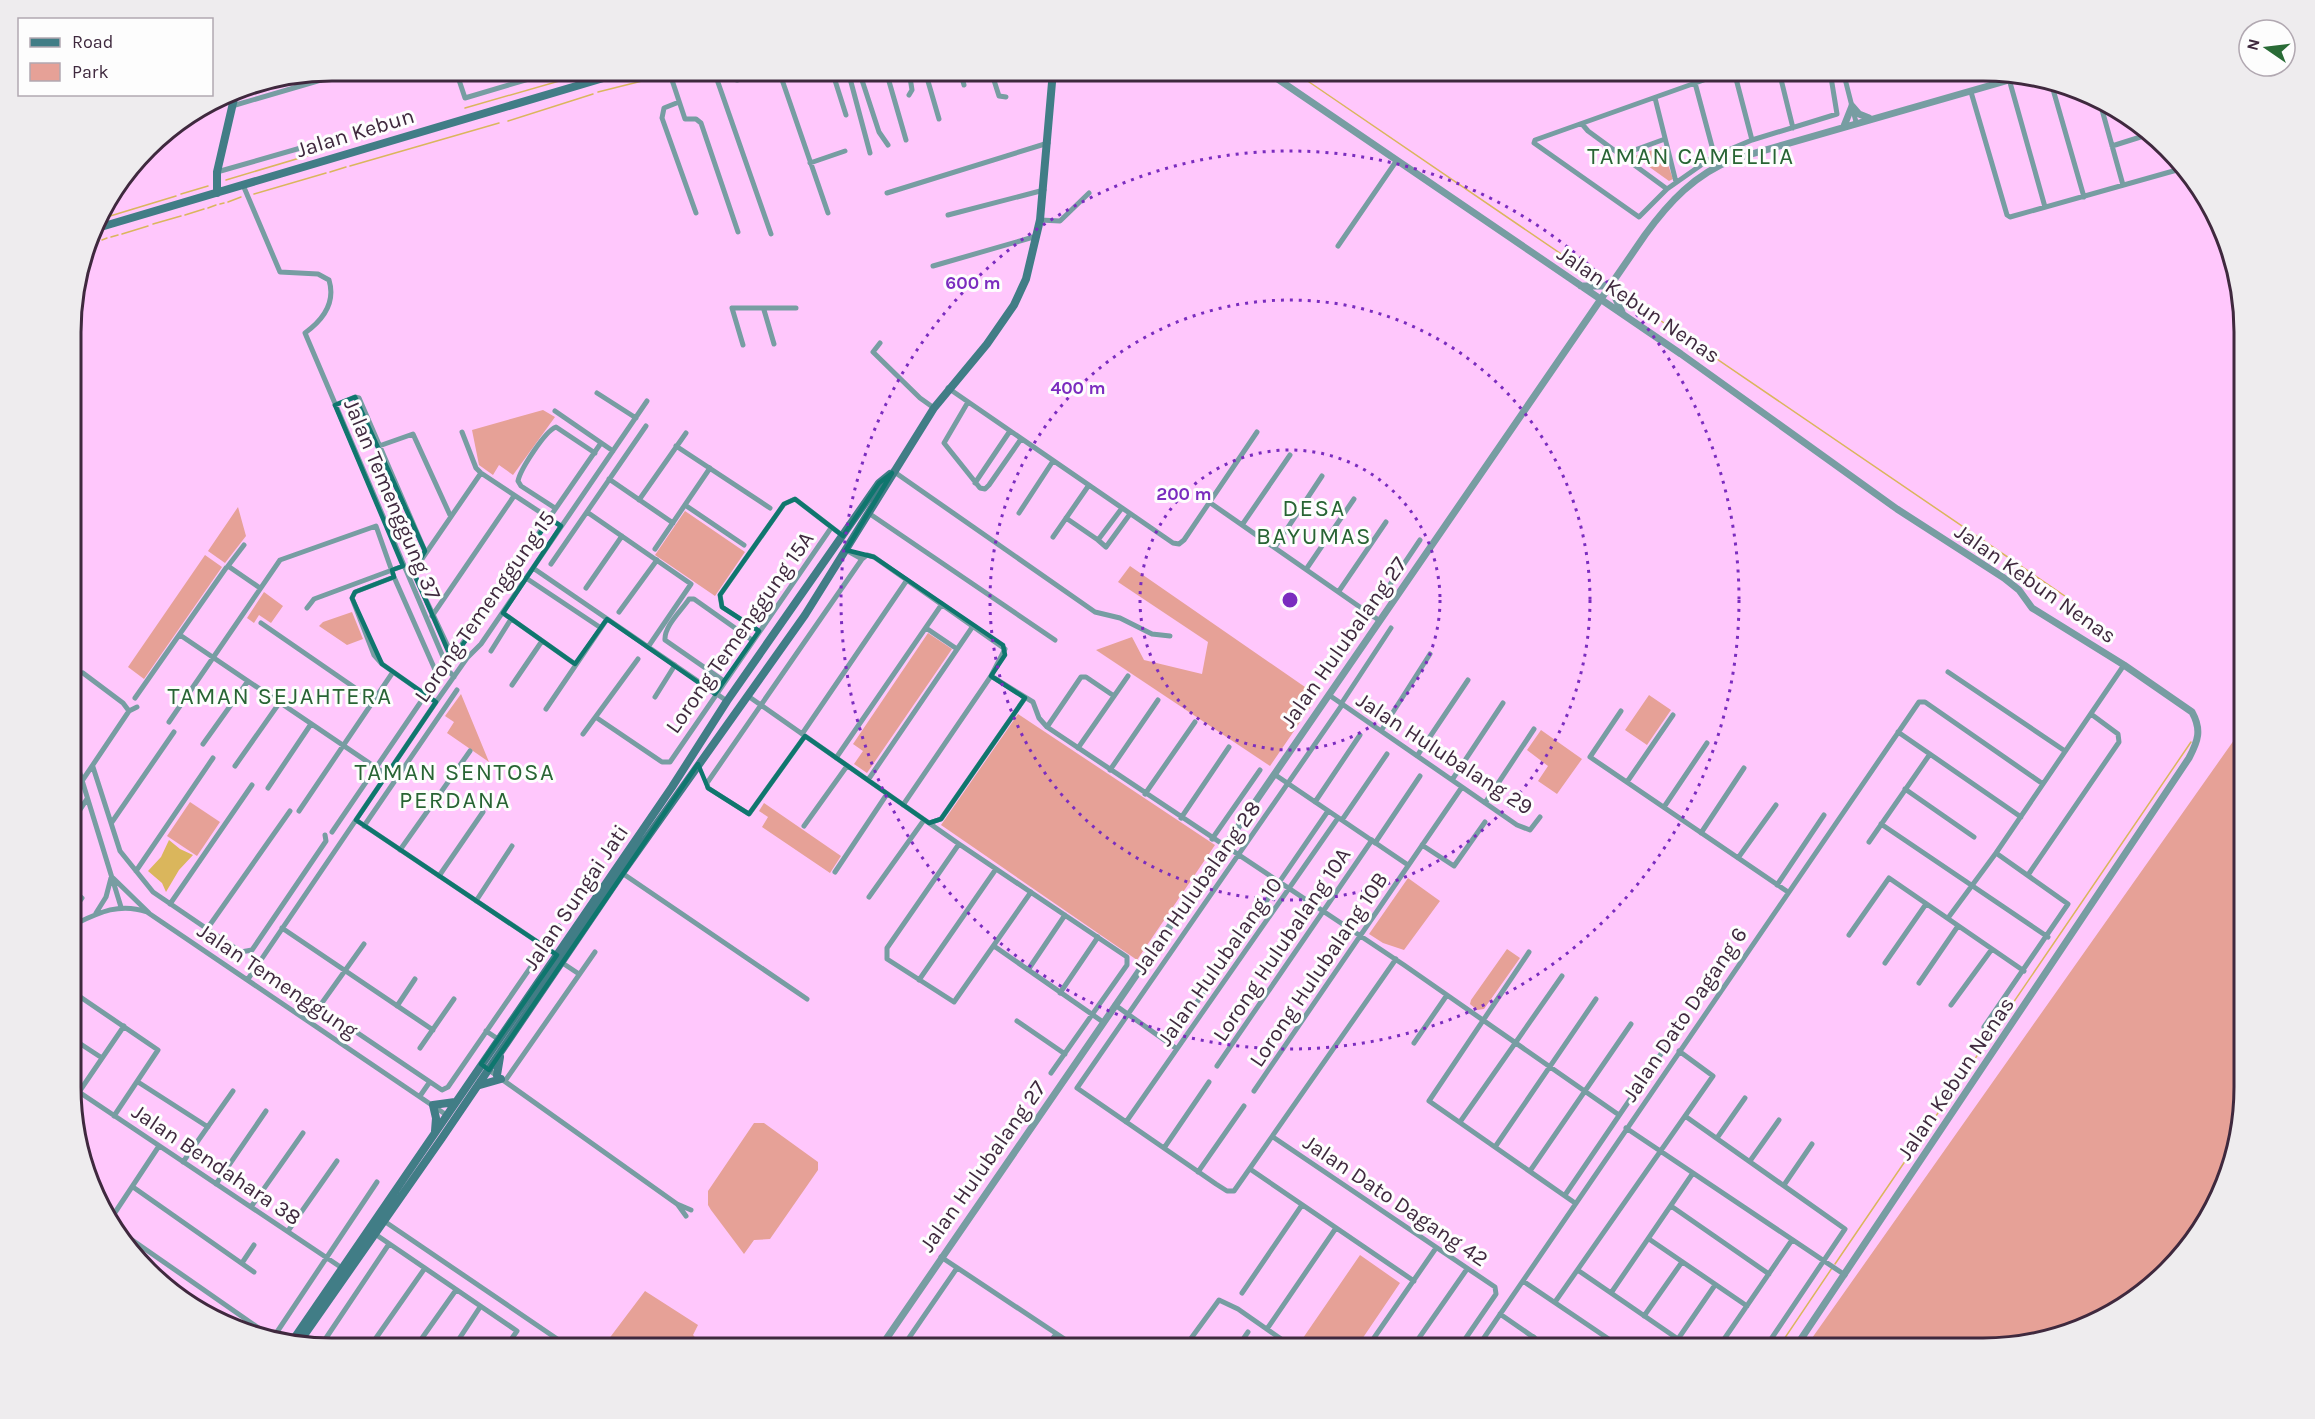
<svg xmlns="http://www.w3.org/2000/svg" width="2315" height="1419" font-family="Karla,sans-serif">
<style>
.green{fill:#e6a197}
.water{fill:#dab65c}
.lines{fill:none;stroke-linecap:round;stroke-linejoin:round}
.stream{stroke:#dab65c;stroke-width:1.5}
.minor{stroke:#779da2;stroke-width:5}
.tertiary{stroke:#779da2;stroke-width:7}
.secondary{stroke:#417d86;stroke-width:8}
.marked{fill:none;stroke:#0f766e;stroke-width:4.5;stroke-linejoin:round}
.ring{fill:none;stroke:#7b2cbf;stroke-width:3;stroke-dasharray:3 6}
.labels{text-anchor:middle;stroke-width:6;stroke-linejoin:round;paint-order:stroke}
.street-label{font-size:22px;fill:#3f293e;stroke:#fdfdfd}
.neighbourhood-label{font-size:24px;letter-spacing:1.5px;fill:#286434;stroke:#fdfdfd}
.rim{fill:none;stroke:#3f293e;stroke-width:3}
.centre{fill:#7b2cbf;stroke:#fdfdfd;stroke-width:3}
.ring-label{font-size:18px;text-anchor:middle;font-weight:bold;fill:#7b2cbf;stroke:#fdfdfd;stroke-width:6;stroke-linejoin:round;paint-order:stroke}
</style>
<rect width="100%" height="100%" fill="#ffc7fc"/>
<!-- green -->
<path class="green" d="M1662,147L1673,179L1669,181L1634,156Z
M543,410L555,417L513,475L499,465L493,475L479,465L472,430Z
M238,507L246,536L225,563L208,551Z
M685,511L745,552L715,596L655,555Z
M205,555L222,567L144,679L128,667Z
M1130,566L1318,696L1270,766L1096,650L1132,637L1144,660L1202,674L1208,642L1118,582Z
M264,592L283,606L271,623L259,615L254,623L247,618Z
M352,612L363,639L347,645L319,626L323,622Z
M928,633L952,649L867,773L854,764L863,751L853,744Z
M461,694L489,762L447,733L454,722L445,716Z
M1649,695L1671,710L1647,745L1625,730Z
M1018,714L1215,845L1137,960L941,825Z
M1541,730L1582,759L1557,794L1538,781L1548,766L1527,750Z
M2239,733L2244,734V1103L2209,1218L2168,1272L2114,1313L1999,1348H1805Z
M190,802L220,822L197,856L167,836Z
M764,803L841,856L830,873L762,827L768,817L759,811Z
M1408,878L1440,901L1404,950L1383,943L1369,934Z
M1507,949L1520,958L1484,1009L1477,1010L1470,1004L1471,1000Z
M754,1123H764L818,1162V1170L770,1239L754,1240L744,1254L711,1210L708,1205V1191Z
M1360,1255L1400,1283L1356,1348H1312L1301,1341Z
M645,1291L698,1325L693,1335L700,1343L697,1348H602Z"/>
<!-- water -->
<path class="water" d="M169,840L180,849L193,855L179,870L166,892L162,883L148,871L161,857Z"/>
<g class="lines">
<!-- stream -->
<path class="stream" d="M1293,71L1592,275L1601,276
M661,75L668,73
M598,92L642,81
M465,108L594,71
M508,121L593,94
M350,166L499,123
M330,172L346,167
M226,180L340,146
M181,194L208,186
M254,194L326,173
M228,202L241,197
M220,204L224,203
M208,208L216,205
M185,215L204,209
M97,220L176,196
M153,224L181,216
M122,234L148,226
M111,237L118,235
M102,240L107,238
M91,243L99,241
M1628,294L1631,299L1664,323L2078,605
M1835,1264L2191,742
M1778,1348L1832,1268"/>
<!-- minor -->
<path class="minor" d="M456,71L465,98L556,71
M669,71L685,119H696L701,123L738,232
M714,71L771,234
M779,71L828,213
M832,71L846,115
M848,71L870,153
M859,71L879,132L888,145
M886,71L906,140
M925,71L939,119
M960,71L964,85
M991,71L999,96L1006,97
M1729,71L1535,140L1534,143L1639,217L1667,189L1714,156L1752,140L1837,114L1830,71
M1734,71L1752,140
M1779,71L1793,128
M1843,71L1856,122
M2009,79L2045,207
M2050,79L2084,197
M737,80L771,71
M1695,83L1717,165
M1971,92L2007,215L2010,217L2184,168
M909,95L912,90L909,71
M1655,98L1676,182
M2099,99L2123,185
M679,102L664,108L662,118L696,213
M232,106L321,80
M2101,108L2111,105
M1582,124L1588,131L1667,189
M2112,146L2150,134
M1621,155L1665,139
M810,163L845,151
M217,172L339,137
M243,185L280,272L318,274L329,280C336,303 323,320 305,333L449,671L454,677
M887,193L1048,143
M948,215L1044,190
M1040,220L1060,221L1089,193
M1338,246L1397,160
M933,266L1037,236
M764,310L774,344
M73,313L78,316
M880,343L873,352L920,398L934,408
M743,345L732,308H796
M948,388L1173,543L1179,544L1184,540L1257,432
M597,393L636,418
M968,402L944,443L980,488L985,489L989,485L1021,439
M335,405L355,397L359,398L425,551
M555,411L613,451
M462,432L476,468L481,473L561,526
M379,446L413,434L450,515
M676,446L770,508
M893,471L1095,612L1120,618L1152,634L1170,636
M481,473L413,572L453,657L601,443
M609,479L673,523
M975,483L1010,431
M639,500L686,433
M1209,502L1380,621
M685,505L744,545
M555,508L521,486L518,481C520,470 545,431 556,427L595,453
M1122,508L1098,540L1106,547L1130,514
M587,512L691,584L648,647
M1019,513L1053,461
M870,514L1055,640
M1066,518L1098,540
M1242,525L1290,455
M1053,537L1089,485
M244,545L228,566L260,588
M1275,547L1322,476
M655,549L710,468
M846,550L862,559
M862,559L867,555L874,557L1005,649L991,676L903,805
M551,564L646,426
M533,568L727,701
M1307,568L1354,499
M394,577L355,592L352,598L374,655L382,664L436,702
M526,578L601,628
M586,588L622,536
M1339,591L1386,522
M307,608L314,599L403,566
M619,612L657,560
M503,613L575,664
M1371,613L1420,540
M432,616L514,496
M261,623L374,701
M926,628L957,649
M759,631L722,607L720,595L784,504L795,499L843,536
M180,635L387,775
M491,651L511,619
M1948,672L2065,751
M991,676L1033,702L1039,718L1047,727L1404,965L1619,1115
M724,681L665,640C664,626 682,610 689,599H694L752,640
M512,685L542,641
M1329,695L1517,825L1530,830L1540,817
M748,696L959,844L1127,957V965L1051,1073
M655,697L675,665
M135,698L226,568
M1341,704L1391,628
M1342,705L1077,1088L1216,1184L1227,1191H1234L1396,959
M546,709L607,619
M129,711L137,707
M1621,711L1590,757L1788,892
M597,718L662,762H670L831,528
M169,722L280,560L376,526L394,577L436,672L425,694
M1047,727L1081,677H1086L1114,696
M1381,731L1430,654
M1898,732L2021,817
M583,734L638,659
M802,734L907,580
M805,736L749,814L708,788L707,783L862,559
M203,744L248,681
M1078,748L1128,676
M73,751L121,907
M1417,756L1468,680
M836,758L942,604
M235,766L280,702
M93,767L120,851L153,892L241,952L252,950L326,841L325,835
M1110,770L1158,700
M1274,774L1408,865
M868,780L973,626
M1452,780L1503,703
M82,781L129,711L123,703L83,673
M1627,782L1673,715
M268,788L311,724
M1905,789L1974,837
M1145,794L1195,722
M1315,802L1360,735
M1485,803L1534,729
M1664,807L1707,743
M299,811L393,672
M1181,818L1229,747
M73,820L87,799
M356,820L557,955
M1342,820L1387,754
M112,822L174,732
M929,823L941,819L1025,698
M1881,824L2048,937
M364,826L457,690
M804,826L847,766
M332,832L420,703
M1701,833L1744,768
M1212,839L1260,770
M1869,842L1930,754
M1375,843L1420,776
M959,844L887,948V959L954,1002L1031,892
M1422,845L1454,866L1485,822
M400,850L470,751
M1738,858L1776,805
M136,871L213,758
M835,872L887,794
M622,873L807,999
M2028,875L2119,742L2118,734L2091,714
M439,876L483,812
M113,878L149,913
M1777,885L1824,815
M73,890L82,898L73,910
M869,897L924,820
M476,901L512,846
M170,904L252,785
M96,913L106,897L111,878
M1948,918L1996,853L2124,665
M73,925C98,913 119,902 147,912L448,1116
M282,928L433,1030
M207,929L290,811
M1849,935L1889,878L2024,971
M994,946L1103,1022
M1529,952L1429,1101L1575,1203
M561,962L579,974
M1885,963L1926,904
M257,965L442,1090L448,1087L559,926
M1028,970L1065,915
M248,979L436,702L467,658L481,644L647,401
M919,980L996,869
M1919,983L1958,926
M73,992L158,1050L114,1116
M1060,993L1098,937
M1115,1005L1177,1049
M1951,1005L1992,949
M397,1006L415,979
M309,1021L364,944
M1017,1021L1065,1054
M1984,1027L2068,904L1996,853
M486,1031L498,1039
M73,1039L102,1058
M1169,1043L1328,811
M1414,1043L1447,995
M420,1048L454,999
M1217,1066L1372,840
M486,1068L677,1204L691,1210
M505,1081L595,952
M138,1082L208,1127
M73,1088L342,1268
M1254,1091L1462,787
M79,1092L124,1026
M420,1096L429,1083
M1685,1116L1845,1229L1765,1348
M1126,1122L1338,818
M1460,1122L1562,976
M1626,1128L1845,1275
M1273,1137L1495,1287L1496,1294L1459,1348
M1717,1138L1745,1098
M1495,1147L1596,999
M1164,1148L1209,1082
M1750,1161L1779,1120
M183,1162L233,1091
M1250,1169L1414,1281
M1530,1171L1631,1024
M1198,1172L1244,1106
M216,1184L266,1111
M1784,1185L1812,1144
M133,1187L254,1272
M1565,1195L1665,1048
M678,1205L686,1216
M1671,1206L1769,1274
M251,1207L303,1133
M384,1221L566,1345
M111,1224L114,1214L159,1146
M112,1226L273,1338L377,1182
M288,1231L337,1161
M375,1234L517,1331L505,1348
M1649,1239L1747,1306
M941,1257L1078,1348
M242,1263L254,1245
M1579,1271L1691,1348
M1523,1281L1622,1348
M1242,1293L1302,1205
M1611,1293L1693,1173
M1555,1302L1713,1076L1679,1051
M1500,1314L1549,1348
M1644,1316L1682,1262
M1267,1329L1336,1228
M1678,1339L1715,1285
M988,1345L990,1348
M320,1347L389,1244
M369,1348L425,1268
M415,1348L456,1290
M453,1348L480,1307
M902,1348L957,1268
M1046,1348L1056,1334
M1184,1348L1219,1300L1238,1309L1294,1348
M1237,1348L1248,1332
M1367,1348L1436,1248
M1412,1348L1467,1269
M1477,1348L1919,702H1925L2043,784
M1527,1348L1534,1337
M1718,1348L1792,1240"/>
<!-- tertiary -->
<path class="tertiary" d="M1266,71L1681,354L1897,509L2004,578L2019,590L2032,608L2124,665L2192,712C2202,730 2198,741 2189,758L1795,1348
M1852,106L1859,114L1869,118
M1844,126L1852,106
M1614,280L1615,297L1622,312
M1581,286H1604L1613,281
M880,1348L1645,235C1669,202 1695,174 1734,159L2023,76"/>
<!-- secondary -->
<path class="secondary" d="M217,193V172L236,90
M94,229L627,71
M497,1075L500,1057
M480,1085L501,1079
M435,1131L436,1118L433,1105L455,1102
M291,1343L672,787L727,701L879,483L890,474
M298,1344L442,1138L622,873L805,615L934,408L987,344L1014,305L1026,279L1040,220L1053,71"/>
</g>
<!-- marked area -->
<path class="marked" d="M355,397L425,551L413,571L452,660L550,519L561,526L503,613L575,664L607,619L715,694L759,631L722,607L720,595L784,504L795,499L843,536L879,483L892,473L846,550L874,557L1003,645L1005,655L991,676L1025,698L941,819L929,823L805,736L749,814L708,788L698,764L489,1070L481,1064L557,955L356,820L436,702L382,664L352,598L355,592L394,577L392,570L403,566L335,405Z"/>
<!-- distance rings -->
<g class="ring">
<circle cx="1290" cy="600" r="150"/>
<circle cx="1290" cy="600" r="300"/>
<circle cx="1290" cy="600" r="449"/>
</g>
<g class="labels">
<!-- street labels -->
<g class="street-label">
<text transform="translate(355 132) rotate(-17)" y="8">Jalan Kebun</text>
<text transform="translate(1639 304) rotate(34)" y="8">Jalan Kebun Nenas</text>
<text transform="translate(393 499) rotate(67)" y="8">Jalan Temenggung 37</text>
<text transform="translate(2036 583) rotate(35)" y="8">Jalan Kebun Nenas</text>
<text transform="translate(484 606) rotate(-55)" y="8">Lorong Temenggung 15</text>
<text transform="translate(739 632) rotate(-55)" y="8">Lorong Temenggung 15A</text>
<text transform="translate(1343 642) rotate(-55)" y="8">Jalan Hulubalang 27</text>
<text transform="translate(1445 753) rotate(33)" y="8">Jalan Hulubalang 29</text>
<text transform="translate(1196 887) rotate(-55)" y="8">Jalan Hulubalang 28</text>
<text transform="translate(575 897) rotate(-56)" y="8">Jalan Sungai Jati</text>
<text transform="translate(1281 944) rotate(-56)" y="8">Lorong Hulubalang 10A</text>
<text transform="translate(1219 961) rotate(-55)" y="8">Jalan Hulubalang 10</text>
<text transform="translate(1318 969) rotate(-56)" y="8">Lorong Hulubalang 10B</text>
<text transform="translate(278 980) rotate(34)" y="8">Jalan Temenggung</text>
<text transform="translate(1684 1014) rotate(-56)" y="8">Jalan Dato Dagang 6</text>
<text transform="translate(1955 1078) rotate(-56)" y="8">Jalan Kebun Nenas</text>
<text transform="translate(217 1164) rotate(34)" y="8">Jalan Bendahara 38</text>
<text transform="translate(982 1166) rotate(-55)" y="8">Jalan Hulubalang 27</text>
<text transform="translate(1396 1200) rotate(34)" y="8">Jalan Dato Dagang 42</text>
</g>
<!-- neighbourhood labels -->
<g class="neighbourhood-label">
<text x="1691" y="164">TAMAN CAMELLIA</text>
<text x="1314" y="516">DESA<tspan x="1314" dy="28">BAYUMAS</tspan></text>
<text x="280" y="704">TAMAN SEJAHTERA</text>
<text x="455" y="780">TAMAN SENTOSA<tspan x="455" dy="28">PERDANA</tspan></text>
</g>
</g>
<!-- crop -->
<path d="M0 0H2315V1419H0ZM332 81H1983A251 251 0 0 1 2234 332V1087A251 251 0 0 1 1983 1338H332A251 251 0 0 1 81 1087V332A251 251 0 0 1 332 81Z" fill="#eeecee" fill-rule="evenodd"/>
<path class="rim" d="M332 81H1983A251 251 0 0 1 2234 332V1087A251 251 0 0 1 1983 1338H332A251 251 0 0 1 81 1087V332A251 251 0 0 1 332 81Z"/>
<circle cx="1290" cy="600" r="9" class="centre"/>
<g class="ring-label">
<text x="973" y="289">600 m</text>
<text x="1078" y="394">400 m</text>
<text x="1184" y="500">200 m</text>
</g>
<!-- legend -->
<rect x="18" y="18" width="195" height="78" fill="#fdfdfd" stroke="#b1a8b1" stroke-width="1.5"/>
<rect x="30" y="38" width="30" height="9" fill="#417d86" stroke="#b1a8b1" stroke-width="1.5"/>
<text x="72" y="48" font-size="18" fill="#3f293e">Road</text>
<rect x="30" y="63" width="30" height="18" fill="#e6a197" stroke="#b1a8b1" stroke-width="1.5"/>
<text x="72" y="78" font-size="18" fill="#3f293e">Park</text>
<!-- north arrow -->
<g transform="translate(2267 48) rotate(284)"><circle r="28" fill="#fdfdfd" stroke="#b1a8b1" stroke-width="1.5"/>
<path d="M0-4.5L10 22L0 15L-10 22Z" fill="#296b36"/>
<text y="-9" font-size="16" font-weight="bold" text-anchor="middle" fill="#3f293e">N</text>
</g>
</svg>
